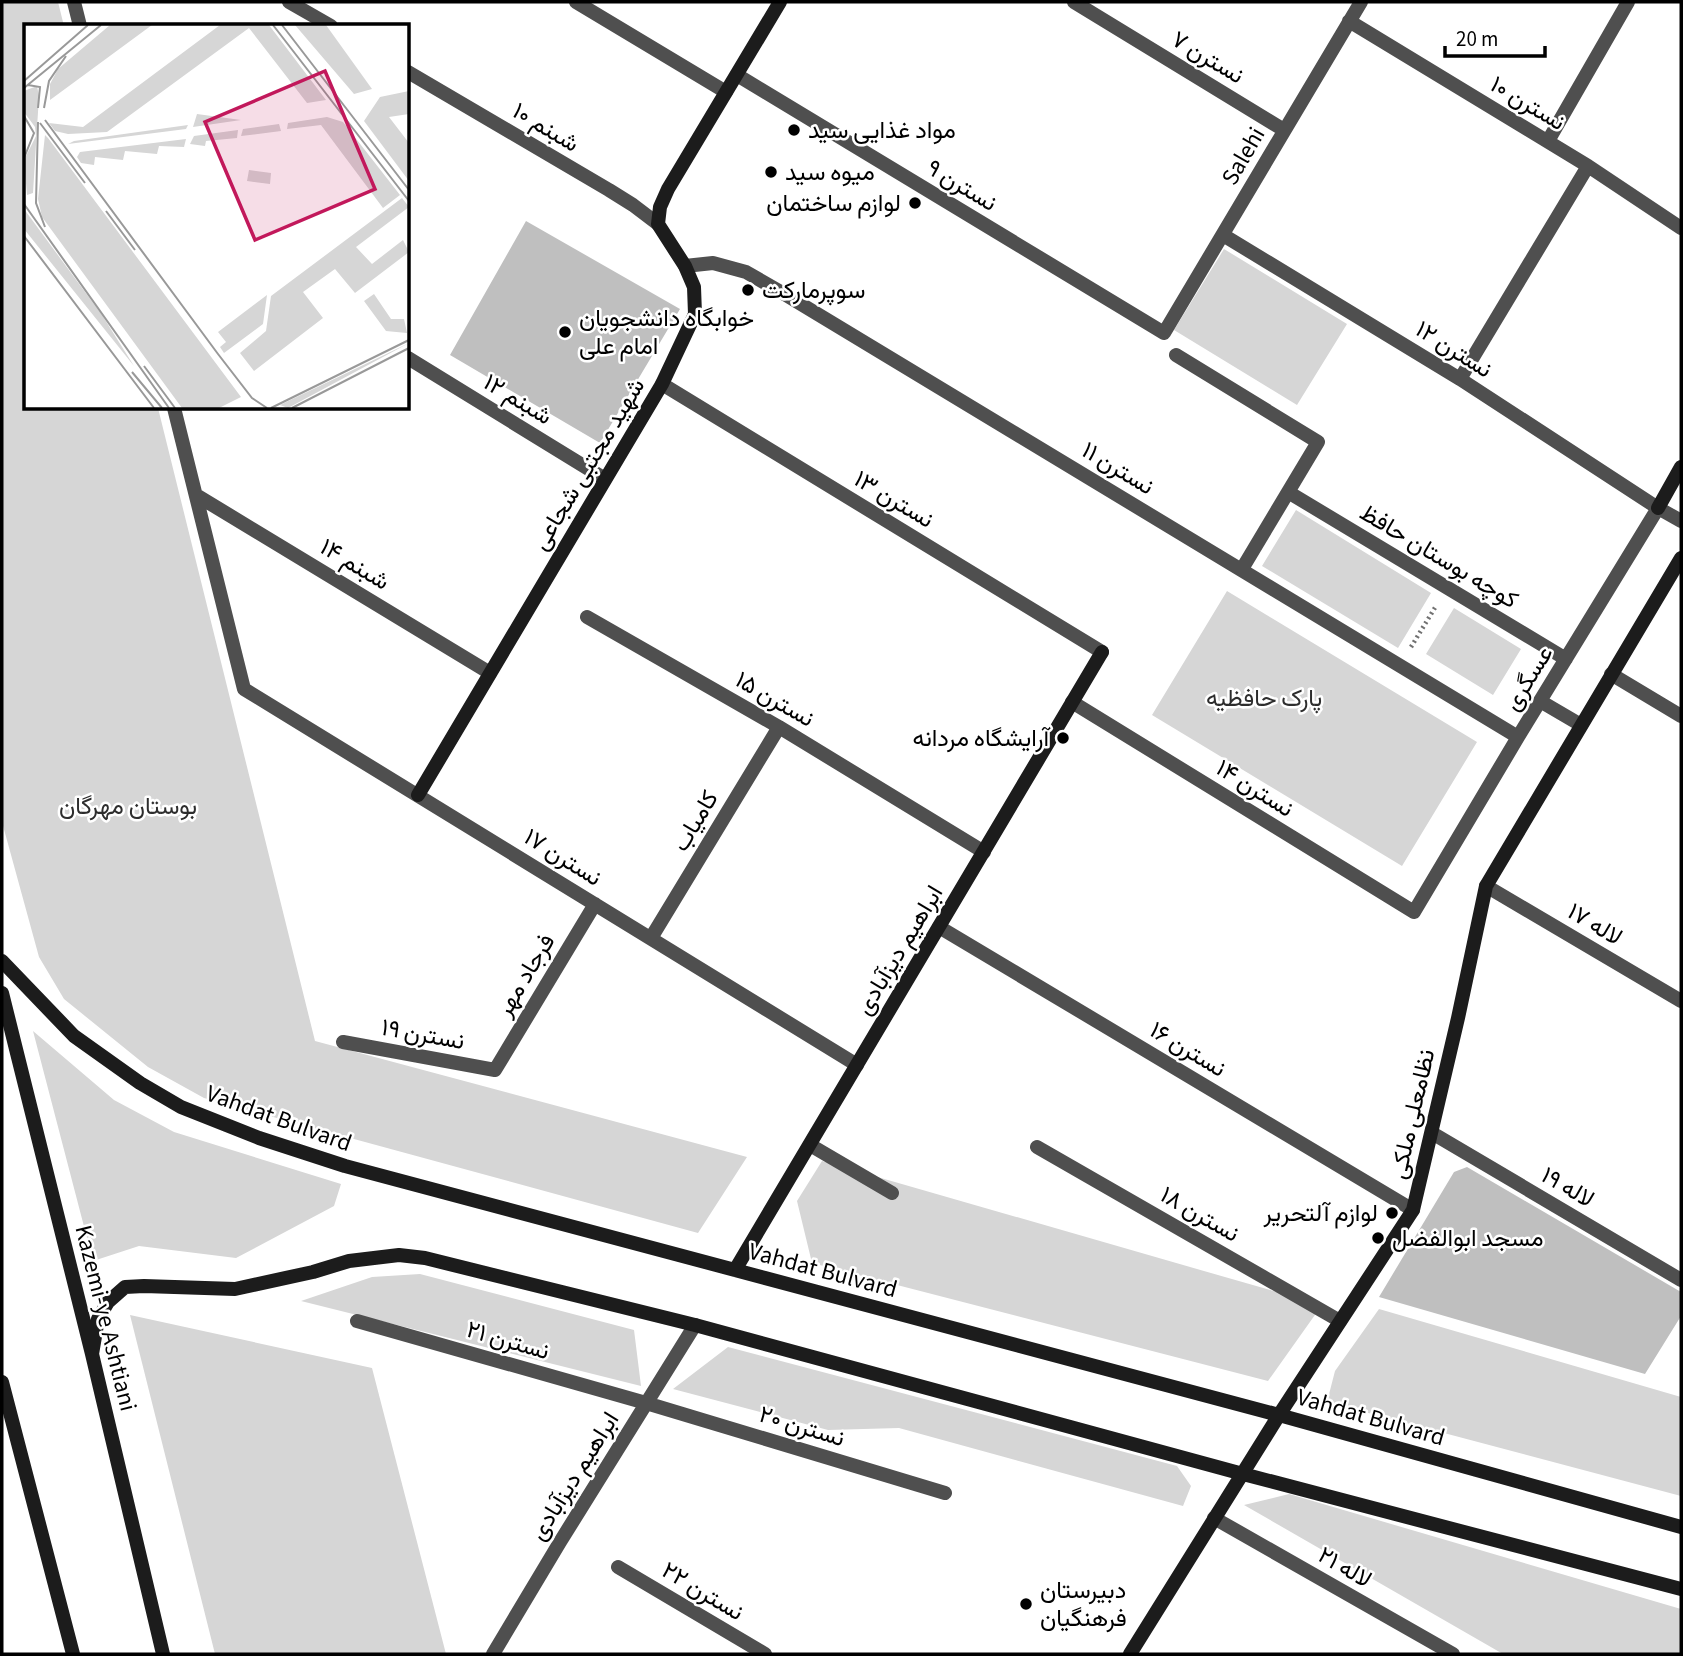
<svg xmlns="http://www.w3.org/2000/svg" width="1683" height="1656" font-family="'Source Sans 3',Vazirmatn,sans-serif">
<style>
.green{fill:#d6d6d6}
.building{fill:#bfbfbf}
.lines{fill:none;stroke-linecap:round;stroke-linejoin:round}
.path{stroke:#717171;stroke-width:4.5;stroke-dasharray:2 3.5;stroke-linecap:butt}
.street{stroke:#4f4f4f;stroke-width:14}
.secondary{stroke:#1c1c1c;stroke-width:14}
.poi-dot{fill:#000;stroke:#fff;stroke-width:2.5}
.labels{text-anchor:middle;stroke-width:5;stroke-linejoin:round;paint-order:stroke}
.street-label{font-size:24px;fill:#000;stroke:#fff}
.poi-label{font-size:24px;fill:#000;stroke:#fff;text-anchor:start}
.park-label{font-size:24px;fill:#2d2d2d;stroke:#fff}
.inset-road{fill:none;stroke:#999;stroke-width:2}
.view{fill:#c2185b;fill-opacity:0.15;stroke:#c2185b;stroke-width:3.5}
.inset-edge{fill:none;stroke:#000;stroke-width:3.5}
</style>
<rect width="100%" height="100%" fill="#fff"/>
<!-- green -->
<path class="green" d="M2,2H58L64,26H26V408H158L315,1041L747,1157L698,1233L204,1098L148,1067L64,999L39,957L2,822Z
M1224,249L1347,324L1297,405L1174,330Z
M1296,510L1431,593L1398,648L1262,566Z
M1227,591L1477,742L1402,866L1152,715Z
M1454,608L1521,649L1493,695L1426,654Z
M33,1031L114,1100L174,1132L341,1184L334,1206L236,1258L139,1246L93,1261Z
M822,1161L1322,1305L1268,1381L812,1263L797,1201Z
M420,1274L634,1330L641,1386L301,1301L372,1277Z
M1379,1309L1681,1397V1496L1327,1402L1335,1371Z
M130,1315L372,1368L446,1654H215Z
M728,1347L1177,1466L1191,1486L1183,1506L899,1428L828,1430L673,1389Z
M1289,1494L1681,1609V1654H1503L1244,1505Z"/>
<!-- building -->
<path class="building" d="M526,221L680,309L600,443L450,355Z
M1467,1167L1681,1292V1316L1645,1374L1379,1297L1454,1172Z"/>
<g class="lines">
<!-- path -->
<path class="path" d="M1411,647L1436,606"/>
<!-- street -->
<path class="street" d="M74,2L80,26
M289,2L331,26
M576,2L726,92
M1074,2L1284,130
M1349,21L1588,166L1681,228
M408,72L609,190L633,205L658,224
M737,75L1164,333L1361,2
M1548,141L1628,2
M1223,235L1460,379L1658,508L1681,521
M685,266L713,263L746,272L786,295L1518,737
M1176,355L1318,442L1242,569
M408,358L605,479
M1460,379L1588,166
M662,384L1102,652
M174,408L244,689L857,1065
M1288,492L1566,659
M196,495L490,673
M587,617L779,727L984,852
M1611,674L1681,716
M1540,701L1581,725
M1072,702L1414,912L1518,737L1658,508
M1486,886L1681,1001
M939,927L1413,1210
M651,938L779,727
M343,1042L495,1070L595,904
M1432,1133L1681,1280
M810,1145L892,1193
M1037,1147L1340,1321
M357,1321L646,1403L945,1493
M1214,1518L1453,1654
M618,1567L765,1654
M493,1654L560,1542L695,1325"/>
<!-- secondary -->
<path class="secondary" d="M1658,508L1681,467
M418,795L662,384L695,314L694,287L685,266L658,224L660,207L668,189L780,2
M2,961L74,1036L140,1083L181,1107L259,1138L345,1166L1279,1415L1681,1527
M2,993L92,1354L163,1654
M735,1270L1102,652
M92,1354L98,1319L108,1302L125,1287L144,1286L235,1289L313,1272L349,1261L399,1255L425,1258L695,1325L1243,1474L1681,1589
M2,1382L73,1654
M1130,1654L1279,1415L1413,1210L1458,1018L1486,886L1681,558"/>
</g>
<!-- markers -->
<g class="poi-dot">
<circle cx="794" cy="130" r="7"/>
<circle cx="771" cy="172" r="7"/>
<circle cx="915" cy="203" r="7"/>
<circle cx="748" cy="290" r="7"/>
<circle cx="565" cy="332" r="7"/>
<circle cx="1063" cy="738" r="7"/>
<circle cx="1392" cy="1213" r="7"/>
<circle cx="1378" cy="1238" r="7"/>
<circle cx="1026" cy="1604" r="7"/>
</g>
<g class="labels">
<!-- street labels -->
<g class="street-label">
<text transform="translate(1208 57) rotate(31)" y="8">نسترن ۷</text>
<text transform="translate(1528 103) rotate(31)" y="8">نسترن ۱۰</text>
<text transform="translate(546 127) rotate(31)" y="8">شبنم ۱۰</text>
<text transform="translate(1243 156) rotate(-60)" y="8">Salehi</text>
<text transform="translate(962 185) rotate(31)" y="8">نسترن ۹</text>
<text transform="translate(1454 349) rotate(32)" y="8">نسترن ۱۲</text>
<text transform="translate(518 399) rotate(31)" y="8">شبنم ۱۲</text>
<text transform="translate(588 464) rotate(-59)" y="8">شهید مجتبی شجاعی</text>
<text transform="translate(1118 468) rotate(31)" y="8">نسترن ۱۱</text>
<text transform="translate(894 499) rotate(31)" y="8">نسترن ۱۳</text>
<text transform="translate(1439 556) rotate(31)" y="8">کوچه بوستان حافظ</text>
<text transform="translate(355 564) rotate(31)" y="8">شبنم ۱۴</text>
<text transform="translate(1528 678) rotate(-58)" y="8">عسگری</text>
<text transform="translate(775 699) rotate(30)" y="8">نسترن ۱۵</text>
<text transform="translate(1255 788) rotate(32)" y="8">نسترن ۱۴</text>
<text transform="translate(695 821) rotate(-59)" y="8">کامیاب</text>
<text transform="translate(563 857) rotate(32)" y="8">نسترن ۱۷</text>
<text transform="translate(1595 924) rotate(31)" y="8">لاله ۱۷</text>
<text transform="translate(899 950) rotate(-59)" y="8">ابراهیم دیزآبادی</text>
<text transform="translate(525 975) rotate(-59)" y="8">فرجاد مهر</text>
<text transform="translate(423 1034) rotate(10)" y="8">نسترن ۱۹</text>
<text transform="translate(1188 1049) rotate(31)" y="8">نسترن ۱۶</text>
<text transform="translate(1412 1114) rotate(-77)" y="8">نظامعلی ملکی</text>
<text transform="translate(279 1118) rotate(20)" y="8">Vahdat Bulvard</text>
<text transform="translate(1568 1187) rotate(30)" y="8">لاله ۱۹</text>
<text transform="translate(1200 1214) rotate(30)" y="8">نسترن ۱۸</text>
<text transform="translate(823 1270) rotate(15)" y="8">Vahdat Bulvard</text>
<text transform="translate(106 1318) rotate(76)" y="8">Kazemi-ye Ashtiani</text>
<text transform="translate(508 1340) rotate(16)" y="8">نسترن ۲۱</text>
<text transform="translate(1371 1417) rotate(16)" y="8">Vahdat Bulvard</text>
<text transform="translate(802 1426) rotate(17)" y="8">نسترن ۲۰</text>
<text transform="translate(574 1476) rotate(-58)" y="8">ابراهیم دیزآبادی</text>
<text transform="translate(1345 1567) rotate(30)" y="8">لاله ۲۱</text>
<text transform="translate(703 1591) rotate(31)" y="8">نسترن ۲۲</text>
</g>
<!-- poi labels -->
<g class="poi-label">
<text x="808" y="138">مواد غذایی سید</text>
<text x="785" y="180">میوه سید</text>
<text x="901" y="211" text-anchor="end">لوازم ساختمان</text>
<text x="762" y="298">سوپرمارکت</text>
<text x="579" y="326">خوابگاه دانشجویان<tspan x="579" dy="28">امام علی</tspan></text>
<text x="1049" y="746" text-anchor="end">آرایشگاه مردانه</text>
<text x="1378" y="1221" text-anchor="end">لوازم آلتحریر</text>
<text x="1392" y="1246">مسجد ابوالفضل</text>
<text x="1040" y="1598">دبیرستان<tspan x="1040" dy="28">فرهنگیان</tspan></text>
</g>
<!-- park labels -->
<g class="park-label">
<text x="1264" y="706">پارک حافظیه</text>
<text x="128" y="814">بوستان مهرگان</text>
</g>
</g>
<!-- overview -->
<g transform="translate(24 24)">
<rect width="385" height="385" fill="#fff"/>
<path d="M86,1H128L26,76V60L34,45ZM196,1H245L302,76L283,79L225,4L83,108L44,110L31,107L25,99L59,103ZM271,1H302L348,65L330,70ZM13,62L15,72L9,169L3,171L0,136L12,112L11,103L0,88V67ZM385,67V90L365,93L385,119V157L340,97L356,73ZM173,90L217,96L169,103ZM303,93L319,98L376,171L359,184L297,101L263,105L264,99ZM255,100L257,107L217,112L219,105ZM164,101L162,105L44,120L50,117ZM214,106L213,114L182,117L181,122L166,120L170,112ZM21,111L24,114L217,373L195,384H158L18,193L14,175ZM162,115L160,123L135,122L133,130L101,127L99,136L71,133L70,141L57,139L53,133L56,128ZM225,146L247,149L246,160L223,157ZM378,174L385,183L332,223L348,240L379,216L385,228L331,269L311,245L279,268L299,294L230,347L216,329L242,307L247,272ZM0,185L78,291L110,342L0,205ZM350,270L367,295H380L383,309L362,307L340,277ZM243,271L239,300L200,329L196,323L202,318L194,308ZM385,319L264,384L256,381Z" fill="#d6d6d6"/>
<path class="inset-road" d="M249,1L385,177M258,1L385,166M0,57L64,1M4,61L16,63L14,84M0,64L77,1M20,84L25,57L42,32M0,92L10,109L0,134M21,96L194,330L228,374L243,384M14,98L12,179L21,203M16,99L61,159M0,180L145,384M82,187L111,226M0,212L130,384M120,342L151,384M108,348L138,384M247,384L385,316M268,384L385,324"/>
<path class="view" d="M301,47L351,165L231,216L181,98Z"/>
<rect width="385" height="385" class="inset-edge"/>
</g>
<!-- border -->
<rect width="1683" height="1656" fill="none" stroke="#000000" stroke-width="7"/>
<!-- scale -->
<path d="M1445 46v10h100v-10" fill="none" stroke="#000000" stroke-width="3.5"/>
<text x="1456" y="46" font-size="21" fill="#000000" stroke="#ffffff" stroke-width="5" paint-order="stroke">20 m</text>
</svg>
